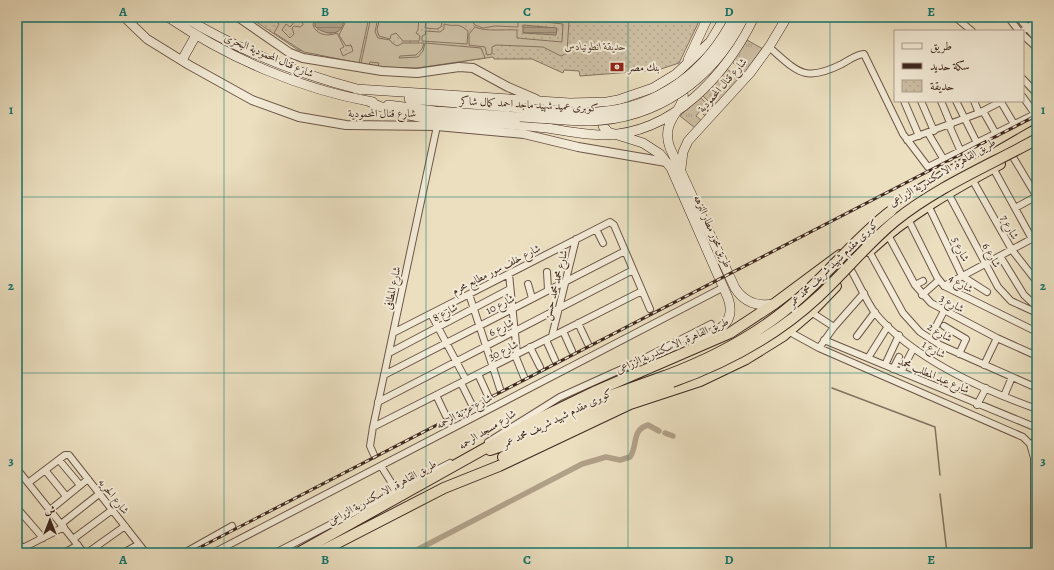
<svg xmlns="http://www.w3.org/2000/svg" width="1054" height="570" font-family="Alegreya,Amiri,serif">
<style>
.grass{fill:url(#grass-tufts);stroke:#887462}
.park{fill:url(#park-dots);stroke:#887462}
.garden{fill:#cec0a5;stroke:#887462}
.water{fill:url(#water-rules);stroke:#84715f}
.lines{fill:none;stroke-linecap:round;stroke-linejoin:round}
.stream{stroke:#84715f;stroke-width:1.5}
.canal{stroke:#b1a189;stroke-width:5.5}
.minor-casing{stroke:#6c5647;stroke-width:8}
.tertiary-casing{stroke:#6c5647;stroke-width:10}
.secondary-casing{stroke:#41291f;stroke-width:10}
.trunk-casing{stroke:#41291f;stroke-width:12}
.minor{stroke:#f2ead6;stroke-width:6}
.tertiary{stroke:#f2ead6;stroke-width:8}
.secondary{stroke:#f2ead6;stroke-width:9}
.trunk{stroke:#ebdfc0;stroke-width:10}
.rail-casing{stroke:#41291f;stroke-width:3}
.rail{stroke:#f2ead6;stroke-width:1.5;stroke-dasharray:4.5;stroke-linecap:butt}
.secondary-bridge-casing{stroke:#41291f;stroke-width:10;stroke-linecap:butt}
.trunk-bridge-casing{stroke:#41291f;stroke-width:12;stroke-linecap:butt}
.secondary-bridge{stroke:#f2ead6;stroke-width:9}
.trunk-bridge{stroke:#ebdfc0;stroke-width:10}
.grid{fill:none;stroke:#0f766e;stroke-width:1;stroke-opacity:0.55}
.labels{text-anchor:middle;stroke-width:4;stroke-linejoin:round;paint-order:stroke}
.park-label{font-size:11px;font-style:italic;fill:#5d473a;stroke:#f2ead6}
.street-label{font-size:11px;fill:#41291f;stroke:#f2ead6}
.poi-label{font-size:11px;fill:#41291f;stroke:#f2ead6;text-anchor:start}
.neatline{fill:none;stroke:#0f766e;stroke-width:1.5}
.grid-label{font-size:13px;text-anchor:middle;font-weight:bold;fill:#0f766e}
</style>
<defs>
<pattern id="grass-tufts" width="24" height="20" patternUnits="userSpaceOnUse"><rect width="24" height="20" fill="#cec0a5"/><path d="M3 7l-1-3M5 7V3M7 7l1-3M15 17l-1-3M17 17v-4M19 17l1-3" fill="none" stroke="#b2a58e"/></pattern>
<pattern id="park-dots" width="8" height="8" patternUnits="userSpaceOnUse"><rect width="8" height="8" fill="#cec0a5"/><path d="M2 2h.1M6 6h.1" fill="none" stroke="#b2a58e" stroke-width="1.8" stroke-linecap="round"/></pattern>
<pattern id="water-rules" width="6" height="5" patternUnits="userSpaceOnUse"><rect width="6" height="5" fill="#b1a189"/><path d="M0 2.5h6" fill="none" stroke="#92836f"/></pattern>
</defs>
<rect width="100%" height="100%" fill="#ebdfc0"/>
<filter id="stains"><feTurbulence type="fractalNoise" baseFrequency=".005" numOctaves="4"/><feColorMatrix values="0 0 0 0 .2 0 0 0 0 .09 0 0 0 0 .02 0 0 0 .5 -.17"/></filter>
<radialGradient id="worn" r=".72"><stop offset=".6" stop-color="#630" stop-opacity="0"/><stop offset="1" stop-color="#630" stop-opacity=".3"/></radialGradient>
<!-- grass -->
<path class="grass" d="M747,40L763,49L746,73L732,62Z
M727,69L740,79L715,108L702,95Z
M700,97L713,110L706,117L700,111L696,116L702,121L695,128L680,116Z"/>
<!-- park -->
<path class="park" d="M249,17H701L679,63L658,70L580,76L579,71L564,70L563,73L532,59H494L493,57L417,68L369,65L298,50Z"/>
<!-- garden -->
<path class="garden" d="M271,17H293V24L290,27L286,24L282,30L290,38L294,34L292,28L294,26L300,27L303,25L302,18L315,17L313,25C316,35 328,37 337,33L344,47L340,49L343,56L353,51L351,45L346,46L339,35L348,17H369L359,63L304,52L274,33L279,24Z
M371,17H378L375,32L378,38L390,40L392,43L397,46L403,43H424L422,49L416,55L400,56L399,58L418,57L423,51L425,43L481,48L485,58L417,68L378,67L379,63L370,62L369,65L361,63Z
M380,17H419L418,30L416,33L420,36L419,41H403L396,33L391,35L390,39L379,36L377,30Z
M427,17H443L441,27L437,29L425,28Z
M472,17H554L569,20L567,53L561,56L543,47L496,45L492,47V54L487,55L485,47L469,45V34L475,27C485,32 505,29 517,30V38L562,42L563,24L518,19V27L495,26L483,28L475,25L471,20Z
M444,24C457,28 456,21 468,31L467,44L422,41V36L426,34L425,31L440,32L444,29Z"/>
<!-- water -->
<path class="water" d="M319,17H345C343,20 344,23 342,27C337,37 321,33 315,26V19Z
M523,25L557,28L556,35L523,33Z"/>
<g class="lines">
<!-- stream -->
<path class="stream" d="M832,388L935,427L940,475
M940,494L947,553"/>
<!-- canal -->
<path class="canal" d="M665,433L673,436
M411,553L582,464L606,457L620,460L630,457C638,446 631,430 648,425L659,431"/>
<!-- minor casing -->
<g class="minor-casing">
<path id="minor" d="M955,17L972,31
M1008,17L1019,31
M1018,17L1037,39
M1024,30L1037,21
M1023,35L1037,48
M769,47C798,72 804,83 842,64C849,60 857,54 864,54L903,134L928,167L1037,113
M1023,79L1037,94
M1023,97L1035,114
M904,101L919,136
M921,101L934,131
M941,101L951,125
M956,101L977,143
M974,101L979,113
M1001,102L1014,124
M983,111L996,134
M949,125L961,152
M928,133L944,160
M907,140L979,113L1002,101
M1013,157L1037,197
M993,168L1032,239
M972,179L1012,250L1037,282
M948,193L998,287L1011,301L1035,312
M928,205L962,276L987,292
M1015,208L1037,196
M908,219L937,277L944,286L1037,332
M596,229L603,243
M888,235L915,285L931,303L997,338L1037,356
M869,251L903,313L920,332L940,345L1037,388
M1000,256L1024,295L1037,307
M851,270C859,284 866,300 875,313C912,358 983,390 1037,409
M547,272L548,290
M509,274L517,354
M528,284L532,298
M915,285L923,281
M944,286L1037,236
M469,294L500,389
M922,295L939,280
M811,312L834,327
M431,314L466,380
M578,323L588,344
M944,326L966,339L959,354
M935,328L944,311
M563,331L572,351
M788,331L819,348L1023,437L1030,444L1034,458V553
M393,333L610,222L614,225L650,309
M552,336L576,239
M857,336L875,312
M546,340L555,360
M824,340L1037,428
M530,347L540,367
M819,348L834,327L864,293
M389,353L510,289
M515,355L524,377
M868,358L888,326
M885,365L899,335
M984,365L997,338
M893,369L899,357
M901,372L913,349
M478,374L488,396
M384,375L625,251
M461,383L472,405
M436,395L446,416
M1004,396L1012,377
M378,402L633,270
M977,405L986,388
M373,427L642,291
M488,442L560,397L633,364L711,324
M1034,442L1037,436
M374,455L370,446L373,427L437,126
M59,460L80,485
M381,466L396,490
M17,469L84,553
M45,470L66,496
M28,483L65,455H69L146,553
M17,508L43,538
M50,510L88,479
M61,524L99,494
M73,539L112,510
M17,542L23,548
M17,551L64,527
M64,553L78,545
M87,553L125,526
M123,553L139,544
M184,553L232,526
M213,553L724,287
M275,553L450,463"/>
</g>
<!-- tertiary casing -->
<g class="tertiary-casing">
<path id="tertiary" d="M124,17L147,39L189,65L252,100L299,117L346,125L437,126L524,134L578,147L666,162
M238,17L290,53L303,58L382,71L417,73L459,67L473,68L508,87L536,99"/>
</g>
<!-- secondary casing -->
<g class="secondary-casing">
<path id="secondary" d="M168,17C229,58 300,89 373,102
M184,17C240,51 298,74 361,90
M182,60L196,35
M688,60L708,17
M680,85C694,108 658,115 670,148L735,288C744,302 757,307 774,304
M356,89L570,103L607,102L618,100L653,88L676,74L710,42L725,17
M409,99L521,108
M368,101C409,122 457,121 502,124C517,125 532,126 547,128C566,131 585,135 604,135C673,134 726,75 754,17
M388,105L435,111L520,117
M602,114L603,126L608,132L643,143L660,154L671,168L728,298C738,327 712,332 693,346
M681,168L683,152L688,141L750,73L769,47L787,17"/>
</g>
<!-- trunk casing -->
<g class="trunk-casing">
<path id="trunk" d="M916,192L968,161
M883,223L912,201L1037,129
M869,251C908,215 953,189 1000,164
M490,450L511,443L590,403L665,376
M503,457C556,426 614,401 672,382
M298,553L534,421L596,391L730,333L774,304L840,255
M318,553L444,488L499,466L630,404L700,381L746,359L783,336L811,312L836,286"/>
</g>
<!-- minor -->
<use href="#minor" class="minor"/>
<!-- tertiary -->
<use href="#tertiary" class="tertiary"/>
<!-- secondary -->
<use href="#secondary" class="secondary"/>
<!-- trunk -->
<use href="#trunk" class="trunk"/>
<!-- rail casing -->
<g class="rail-casing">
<path id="rail" d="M189,553L1037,115"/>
</g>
<!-- rail -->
<use href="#rail" class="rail"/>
<!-- secondary-bridge casing -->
<g class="secondary-bridge-casing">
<path id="secondary-bridge" d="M521,108C546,110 572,113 597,112C659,108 707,71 734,17
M520,117C543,118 567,121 590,121C657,119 712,80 742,21"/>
</g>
<!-- trunk-bridge casing -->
<g class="trunk-bridge-casing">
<path id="trunk-bridge" d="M665,376C716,357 763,332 803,295C833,268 858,236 891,211
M672,382C726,363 776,336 818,297C845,272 867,244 895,221C937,187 990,165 1037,139"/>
</g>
<!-- secondary-bridge -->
<use href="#secondary-bridge" class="secondary-bridge"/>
<!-- trunk-bridge -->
<use href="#trunk-bridge" class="trunk-bridge"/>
</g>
<!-- grid -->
<path class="grid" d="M224,17V553M426,17V553M628,17V553M830,17V553M17,197H1037M17,373H1037"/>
<!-- icons -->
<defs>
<g id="bank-bare" transform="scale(1.08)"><path d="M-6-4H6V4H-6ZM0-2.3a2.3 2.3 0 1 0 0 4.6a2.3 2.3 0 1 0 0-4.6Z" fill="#8f2418" stroke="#f2ead6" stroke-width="2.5" paint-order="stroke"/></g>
</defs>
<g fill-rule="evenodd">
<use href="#bank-bare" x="617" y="67"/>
</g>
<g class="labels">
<!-- park labels -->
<g class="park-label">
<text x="595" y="50">حديقة انطونيادس</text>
</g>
<!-- street labels -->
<g class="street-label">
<text transform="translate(269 55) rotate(23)" y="4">شارع قنال المحمودية البحرى</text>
<text transform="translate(722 85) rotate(-49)" y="4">شارع قنال المحمودية</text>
<text transform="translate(529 104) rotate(3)" y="4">كوبرى عميد شهيد ماجد احمد كمال شاكر</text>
<text x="382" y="117">شارع قنال المحمودية</text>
<text transform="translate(942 172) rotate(-31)" y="4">طريق القاهرة, الاسكندرية الزراعى</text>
<text transform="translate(1010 227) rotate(61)" y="4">شارع 7</text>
<text transform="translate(713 231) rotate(66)" y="4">طريق محور مطار النزهه</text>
<text transform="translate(961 249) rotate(64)" y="4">شارع 5</text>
<text transform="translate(992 255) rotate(61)" y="4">شارع 6</text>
<text transform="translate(833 263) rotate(-44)" y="4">كوبرى مقدم شهيد شريف محمد عمر</text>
<text transform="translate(496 269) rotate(-27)" y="4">شارع خلف سور مطابع محرم</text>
<text transform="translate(961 283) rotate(30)" y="4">شارع 4</text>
<text transform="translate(555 285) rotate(-76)" y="4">شارع محمد محمد حسن</text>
<text transform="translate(392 288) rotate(-78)" y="4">شارع المطافى</text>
<text transform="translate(952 303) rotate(29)" y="4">شارع 3</text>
<text transform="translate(500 304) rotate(-27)" y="4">شارع 10</text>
<text transform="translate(445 312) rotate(-28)" y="4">شارع 8</text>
<text transform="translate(501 327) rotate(-27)" y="4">شارع 6</text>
<text transform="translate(940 332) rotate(31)" y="4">شارع 2</text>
<text transform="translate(672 345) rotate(-24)" y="4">طريق القاهرة, الاسكندرية الزراعى</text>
<text transform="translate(934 349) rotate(30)" y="4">شارع 1</text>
<text transform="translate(503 350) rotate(-27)" y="4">شارع 30</text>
<text transform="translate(934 375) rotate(23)" y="4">شارع عبد المطلب محمد</text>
<text transform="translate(464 411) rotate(-28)" y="4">شارع عزبة الرحمه</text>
<text transform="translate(557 418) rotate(-26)" y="4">كوبرى مقدم شهيد شريف محمد عمر</text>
<text transform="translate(487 429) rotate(-32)" y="4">شارع مسجد الرحمه</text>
<text transform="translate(382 492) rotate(-29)" y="4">طريق القاهرة, الاسكندرية الزراعى</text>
<text transform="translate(114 496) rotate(52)" y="4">شارع الحريه</text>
</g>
<!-- poi labels -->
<g class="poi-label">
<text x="628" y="71">بنك مصر</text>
</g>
</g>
<!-- margin -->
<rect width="1054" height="570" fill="none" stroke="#ebdfc0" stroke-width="44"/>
<!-- legend -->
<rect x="894" y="30" width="130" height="72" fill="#f2ead6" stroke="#ab9d8d"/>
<rect x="902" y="43" width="20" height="6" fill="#f2ead6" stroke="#ab9d8d"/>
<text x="930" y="50" font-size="12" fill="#41291f">طريق</text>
<rect x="902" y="63" width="20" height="6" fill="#41291f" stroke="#ab9d8d"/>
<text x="930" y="70" font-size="12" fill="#41291f">سكة حديد</text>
<rect x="902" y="80" width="20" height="12" fill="url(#park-dots)" stroke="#ab9d8d"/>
<text x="930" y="90" font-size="12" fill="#41291f">حديقة</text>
<!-- north arrow -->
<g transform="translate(50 520)" stroke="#f2ead6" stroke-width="3" paint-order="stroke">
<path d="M0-3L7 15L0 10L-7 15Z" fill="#41291f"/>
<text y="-6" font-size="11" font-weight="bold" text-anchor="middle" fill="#41291f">ش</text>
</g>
<rect x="22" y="22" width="1010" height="526" class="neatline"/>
<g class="grid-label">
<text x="123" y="16">A</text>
<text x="325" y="16">B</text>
<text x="527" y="16">C</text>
<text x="729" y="16">D</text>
<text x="931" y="16">E</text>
<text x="11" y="114">1</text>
<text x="1043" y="114">1</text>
<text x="11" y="290">2</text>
<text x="1043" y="290">2</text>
<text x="11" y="465">3</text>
<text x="1043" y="465">3</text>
<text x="123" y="564">A</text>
<text x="325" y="564">B</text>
<text x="527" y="564">C</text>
<text x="729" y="564">D</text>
<text x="931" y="564">E</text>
</g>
<rect width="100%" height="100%" filter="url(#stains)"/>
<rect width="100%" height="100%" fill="url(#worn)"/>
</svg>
